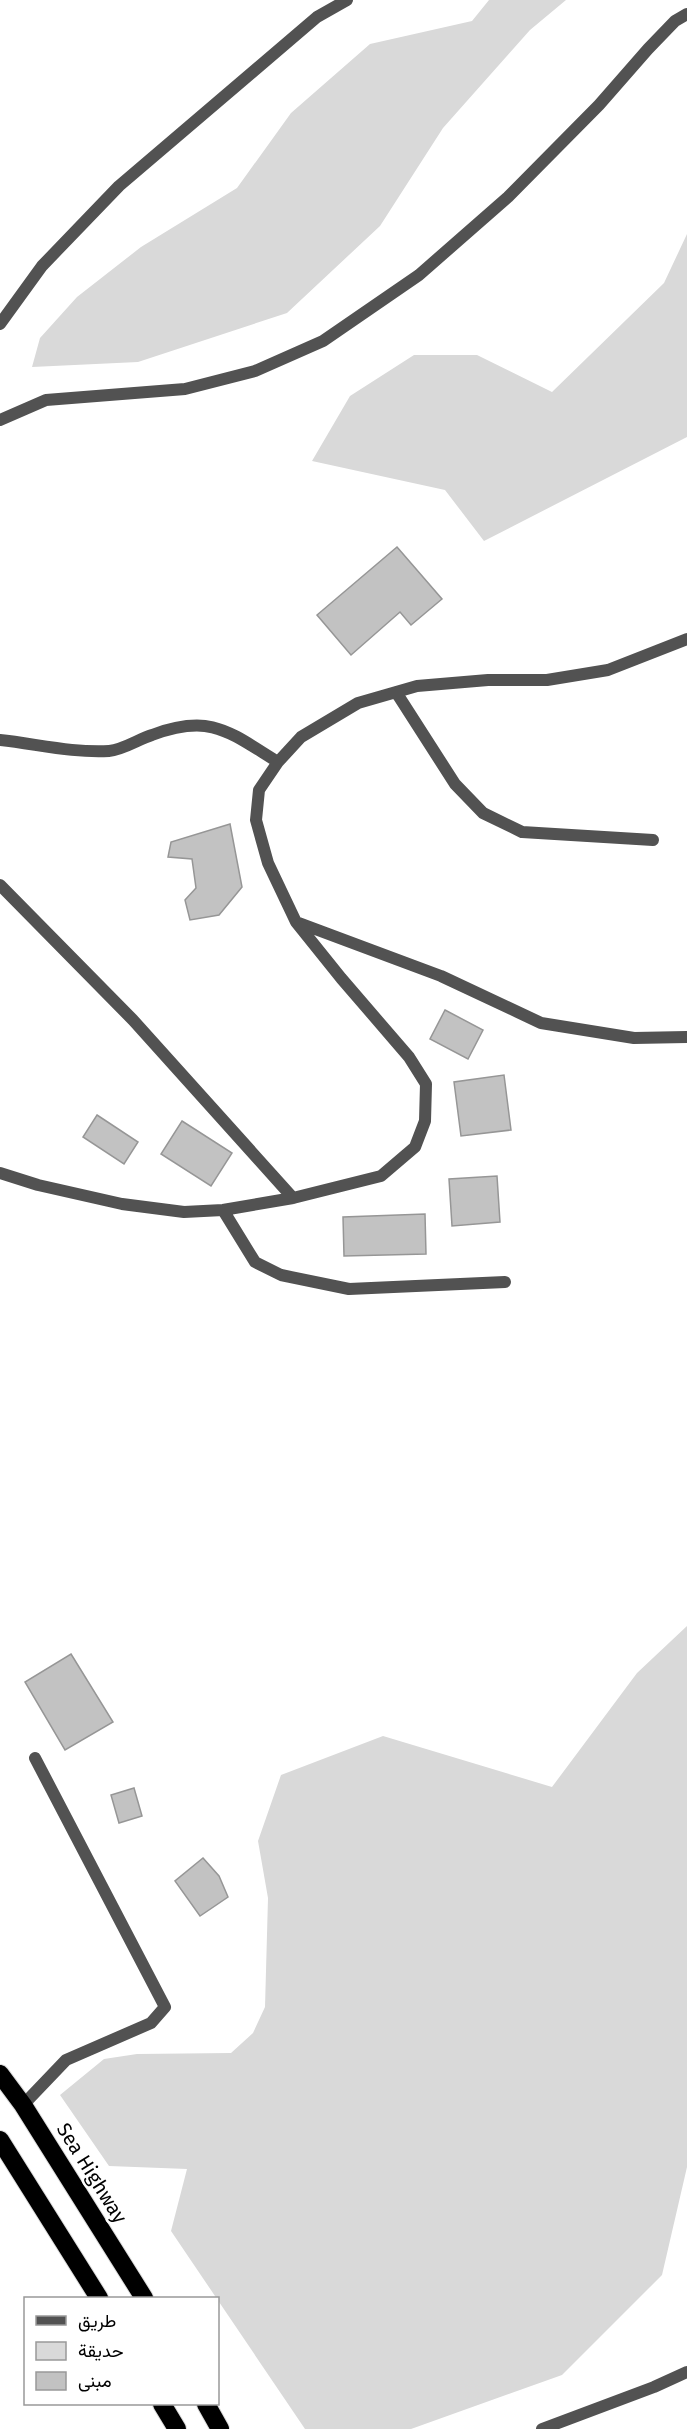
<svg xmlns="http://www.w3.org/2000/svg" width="687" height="2429" font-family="'Fira Sans',Vazirmatn,sans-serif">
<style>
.green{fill:#d9d9d9}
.building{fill:#c2c2c2;stroke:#969696;stroke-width:1.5}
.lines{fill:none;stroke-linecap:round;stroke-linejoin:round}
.motorway-casing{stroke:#dbdbdb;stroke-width:20}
.minor{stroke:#525252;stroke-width:12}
.motorway{stroke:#000;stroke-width:18}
.labels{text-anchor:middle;stroke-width:5;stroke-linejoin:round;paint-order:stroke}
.street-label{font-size:20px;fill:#000;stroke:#fff}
</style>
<rect width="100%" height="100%" fill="#fff"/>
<!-- green -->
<path class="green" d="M489,0H566L530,30L443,128L380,226L287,313L138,362L32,367L40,338L77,297L141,247L237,188L291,113L370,44L472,21Z
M687,234V437L484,541L445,490L312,461L350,396L414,355H477L552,392L664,283Z
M687,1626V2167L662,2275L562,2375L411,2429H305L171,2231L187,2169L109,2166L60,2095L104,2059L137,2054L231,2053L253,2033L265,2007L268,1898L258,1841L281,1775L383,1736L552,1787L637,1673Z"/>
<!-- building -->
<path class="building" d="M397,547L442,599L411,625L400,612L351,655L317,615Z
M230,824L242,887L219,915L190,920L185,900L196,888L192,859L168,857L171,842Z
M445,1010L483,1030L468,1059L430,1039Z
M504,1075L511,1130L461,1136L454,1082Z
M97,1115L138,1142L124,1164L83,1137Z
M182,1121L232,1153L211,1186L161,1154Z
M497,1176L500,1222L452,1226L449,1179Z
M425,1214L426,1254L344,1256L343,1217Z
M71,1654L113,1722L65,1750L25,1682Z
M134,1788L142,1816L119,1823L111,1795Z
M203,1858L219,1876L228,1897L200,1916L175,1881Z"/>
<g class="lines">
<!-- motorway casing -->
<g class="motorway-casing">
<path id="motorway" d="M0,2074L23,2105L144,2298
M0,2140L99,2298
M162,2404L177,2429
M206,2404L220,2429"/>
</g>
<!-- minor -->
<path class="minor" d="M0,324L42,266L119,186L317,17L347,0
M0,420L46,400L185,389L255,371L323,341L419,275L508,197L599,105L648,49L675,21L687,14
M396,692L455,784L483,813L522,832L653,840
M0,740C37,744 72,753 109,751C123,750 139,739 152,735C211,713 229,732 278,762
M0,885L133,1020L293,1198
M299,923L441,976L541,1023L634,1038L687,1037
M0,1173L38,1185L122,1204L184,1212L223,1210L293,1198L381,1176L415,1147L425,1121L426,1084L409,1057L341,978L296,922L268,863L256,820L259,790L278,762L301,737L358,703L417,686L488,680H547L608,670L687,639
M223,1210L255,1262L281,1275L349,1289L505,1282
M23,2105L66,2060L151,2023L165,2007L35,1758
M542,2429L654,2387L687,2372"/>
<!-- motorway -->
<use href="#motorway" class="motorway"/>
</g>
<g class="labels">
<!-- street labels -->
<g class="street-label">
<text transform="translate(92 2173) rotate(58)" y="7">Sea Highway</text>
</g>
</g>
<!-- legend -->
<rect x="24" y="2297" width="195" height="108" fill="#ffffff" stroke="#999999" stroke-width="1.5"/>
<rect x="36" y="2316" width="30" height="9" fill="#525252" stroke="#999999" stroke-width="1.5"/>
<text x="78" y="2327" font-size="18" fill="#000000">طريق</text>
<rect x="36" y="2342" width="30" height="18" fill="#d9d9d9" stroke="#999999" stroke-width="1.5"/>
<text x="78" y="2357" font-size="18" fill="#000000">حديقة</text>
<rect x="36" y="2372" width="30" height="18" fill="#c2c2c2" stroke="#999999" stroke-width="1.5"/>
<text x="78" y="2387" font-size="18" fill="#000000">مبنى</text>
</svg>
